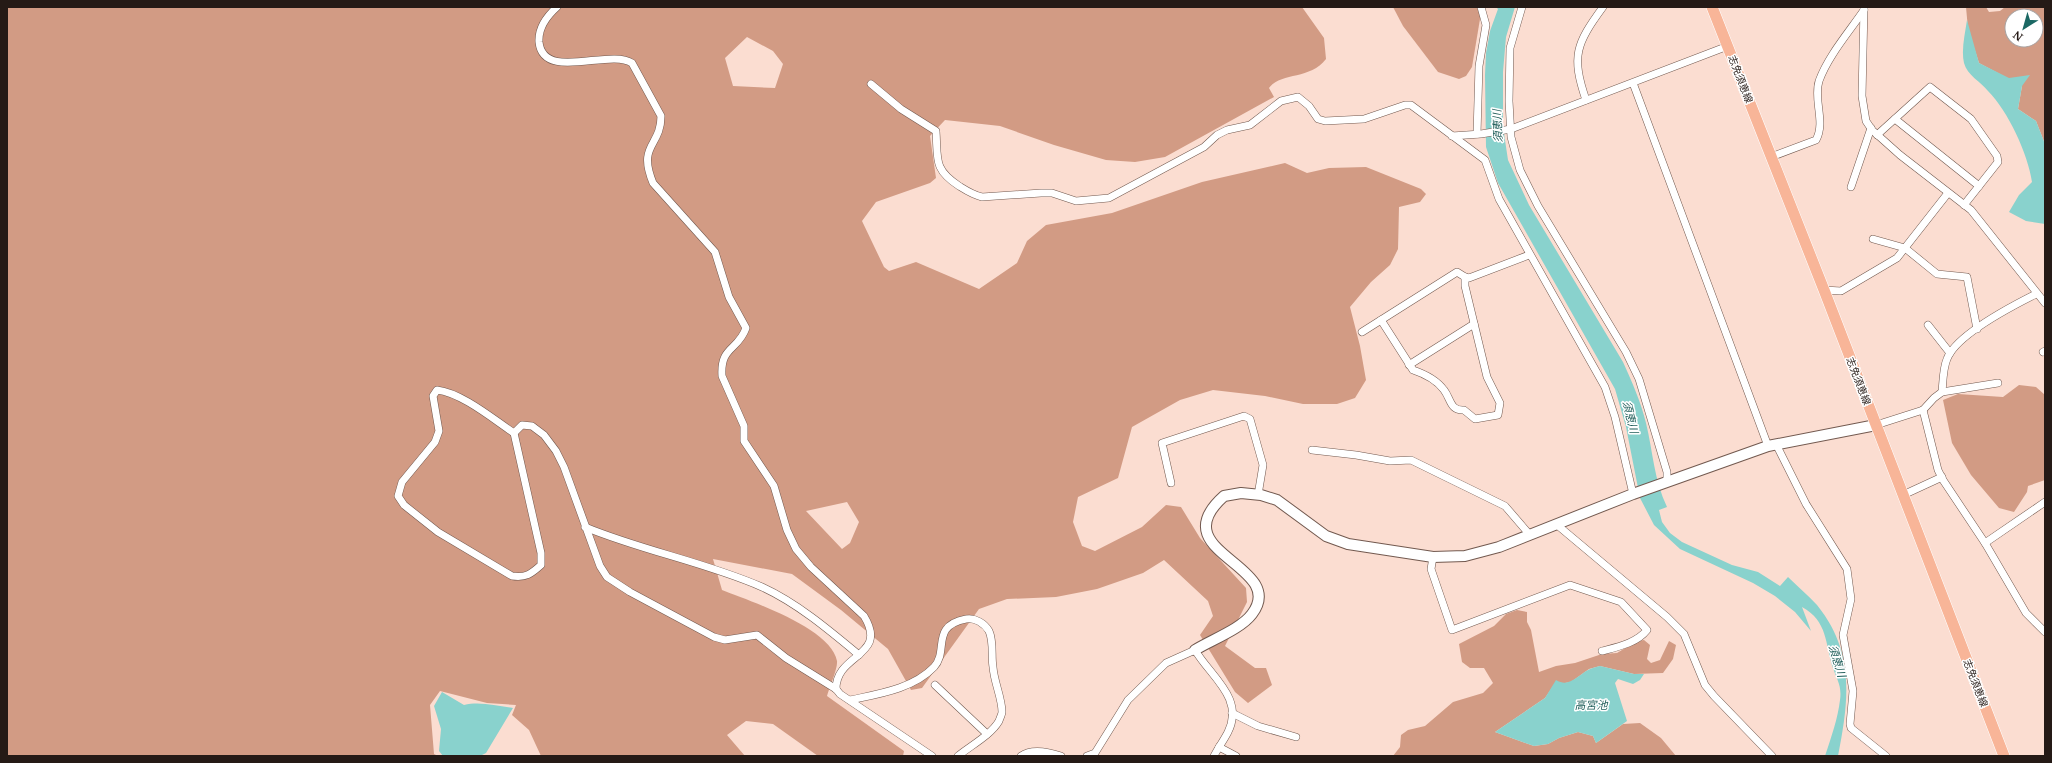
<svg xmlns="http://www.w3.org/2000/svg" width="2052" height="763" viewBox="0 0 2052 763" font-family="'Noto Serif','Noto Sans JP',serif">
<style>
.forest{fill:#d29b84;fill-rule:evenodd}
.water{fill:#89d2cd}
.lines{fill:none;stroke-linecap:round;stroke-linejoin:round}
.street-casing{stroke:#72594f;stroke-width:8}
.secondary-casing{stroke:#72594f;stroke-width:12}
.primary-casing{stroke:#fff;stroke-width:12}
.street{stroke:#fff;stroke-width:7}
.secondary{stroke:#fff;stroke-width:10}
.primary{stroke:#f8b598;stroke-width:11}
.labels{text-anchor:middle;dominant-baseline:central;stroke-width:3;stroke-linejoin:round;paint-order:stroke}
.street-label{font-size:10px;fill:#251a16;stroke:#fff}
.water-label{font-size:11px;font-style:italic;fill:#1f5d59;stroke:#fff}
</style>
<rect width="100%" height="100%" fill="#fbddd1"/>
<g class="forest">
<path d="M7,7H1302L1324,38L1326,59C1310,80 1281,72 1269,88L1274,97L1165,157L1135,162L1106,160L1054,145L1000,126L945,120L930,136L936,178L930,183L876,202L862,221L884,267L889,271L916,262L979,289L1017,263L1027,241L1046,225L1112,213L1202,182L1285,163L1307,173L1329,168L1366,167L1421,189L1426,194L1420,202L1399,207L1398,249L1390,265L1371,282L1350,307L1360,346L1366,380L1355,398L1337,404H1303L1265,396L1213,390L1180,400L1132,427L1118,478L1078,497L1073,522L1082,546L1095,551L1142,527L1166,505L1181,507L1200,538L1246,588L1247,602L1225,646L1255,668H1266L1272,685L1248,703L1235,692L1200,635L1213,616L1208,601L1164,560L1143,573L1097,589L1056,597L1007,599L979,609L922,688L911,690L888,649L841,610L792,574L713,559L722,590C750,601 831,628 837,661C838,668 829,688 827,696L904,751L903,756H818L773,724L746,721L727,735L745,756H541L529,730L512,715L516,705L487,703L440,691L430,705L434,754L438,756H7ZM747,37L773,51L783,64L775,88L733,86L725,58ZM847,502L859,522L850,543L842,549L806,511Z"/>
<path d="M1393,7H1482L1472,67L1466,76L1459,79L1438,72L1403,26Z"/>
<path d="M1966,7H1986L1989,12L2000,11L2005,7H2045V144L2036,121L2018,109L2022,86L1979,63L1968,29ZM2012,16H2036V40H2012Z"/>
<path d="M2019,385L2036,387L2045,395V480L2028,486L2027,492L2014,512L1999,508L1971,475L1952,443L1943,400L1958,394L2003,397Z"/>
<path d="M1517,610L1527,612V622L1531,630L1539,672L1556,666L1575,663L1602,654L1617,653L1637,641L1644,640L1650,645L1647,659L1651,663L1660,660L1669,641L1676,645L1673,659L1663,673L1634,674L1600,666L1589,669L1571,682L1554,685L1545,698L1495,732L1534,746L1548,744L1559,738L1578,732L1593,736L1596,743L1623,724L1640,723L1661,738L1676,756H1393L1400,747L1401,735L1408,730L1425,726L1453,702L1483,693L1493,683L1484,668H1470L1462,662L1459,644L1494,626L1506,614Z"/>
</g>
<g class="water">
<path d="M1496,7H1515L1506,37L1503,72V127L1508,160L1529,205L1623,362C1632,382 1641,402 1646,423C1653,452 1654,480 1667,507L1659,510L1662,522L1670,533L1682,542L1732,565L1758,572L1780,586L1788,577C1797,586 1808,595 1817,605C1855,652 1849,700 1838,756H1825C1831,738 1838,718 1840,700C1842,686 1837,680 1833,668C1825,644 1828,621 1802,607L1811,631L1795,612L1775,596L1753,583L1680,549L1654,525L1640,498L1626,427L1615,389L1498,183L1486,147L1485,75L1486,53L1490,31L1498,9Z"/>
<path d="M1967,20L1979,63L2009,78L2030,75L2022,86L2018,109L2036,121L2045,144V224L2026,221L2009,212L2019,195L2032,182C2028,154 2008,111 1988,91C1981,82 1967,75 1964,63C1961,50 1965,34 1967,20Z"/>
<path d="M1600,666L1634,674H1644L1640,680L1633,684L1618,679L1615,683L1627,721L1596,743L1593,736L1578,732L1559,738L1548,744L1534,746L1495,732L1545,698L1556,680C1569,688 1577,676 1588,670C1591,668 1596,667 1600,666Z"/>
<path d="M442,692L464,705C480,701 497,706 513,708L486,753L480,756H443L439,751L441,729L434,706Z"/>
</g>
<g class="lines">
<defs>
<g id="street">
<path d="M557,7C547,16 538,27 539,42C543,82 610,48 632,63L661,116C661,147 637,144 653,183L715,252L729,297L746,328C738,351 720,346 722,376L744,426V441L774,486L787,530L796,549L811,567L864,616C889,657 836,653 836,689"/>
<path d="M1522,7L1510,48L1509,101L1511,137L1520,170L1538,206L1626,352L1639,379L1667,472V482"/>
<path d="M1864,7L1862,96L1866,121L1872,130L1900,155L1971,210L2045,303"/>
<path d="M1633,83L1768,446"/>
<path d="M871,84L901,109L936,131C938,159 933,169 959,186C967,191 973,195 982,197L1041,193H1052L1076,201L1109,198L1204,147L1217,135L1227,130L1250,125L1281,101L1298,97L1309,106L1318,119L1325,121L1364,119L1405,105H1411L1485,160L1499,199L1605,387L1615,417L1633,494"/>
<path d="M1586,100C1571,56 1576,44 1603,7"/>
<path d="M1895,119L1979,186"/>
<path d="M1477,134L1479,66L1486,25L1481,7"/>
<path d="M1877,135L1930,87L1971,119L1997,156L1998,162L1964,205"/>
<path d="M1452,136L1481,134L1511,129L1728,46"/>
<path d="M1771,157L1816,140C1826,122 1813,100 1819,81C1828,56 1849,32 1864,10"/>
<path d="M1851,187L1871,128"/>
<path d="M1873,239L1905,248L1937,274L1967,277L1977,329"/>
<path d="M1824,290L1841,291L1897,258L1948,193"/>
<path d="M1381,320L1413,370C1425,374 1436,379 1444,390C1451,399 1450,411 1464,410L1475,419L1498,415L1500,403L1487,377L1465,286V277L1469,278L1529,255"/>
<path d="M1928,325L1950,353"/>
<path d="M1362,332L1457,272L1465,277"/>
<path d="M2043,352L2045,351"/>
<path d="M1409,365L1474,324"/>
<path d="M437,390C462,393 493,419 514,433L541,553V565C531,574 526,578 512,576L438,532L404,505L398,496L402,482L435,442L439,431L433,396Z"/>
<path d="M1942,392L1998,383"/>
<path d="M1923,410L1938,470L1943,480L1985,543L2026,613L2045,632"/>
<path d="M1876,425L1923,410L1934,398L1942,392C1943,382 1943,368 1947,359C1956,335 2014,305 2036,294"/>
<path d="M514,433L522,425L532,426L544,435L556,451L564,467L600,566L607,577L630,592L714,637L725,640L757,635L786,658L836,689L840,694L932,756"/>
<path d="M1776,444L1806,504L1847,569L1851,599L1843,635L1853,691L1850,724L1851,728L1886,756"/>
<path d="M1312,450L1356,455L1390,461L1411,460L1505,506L1530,535"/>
<path d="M1171,483L1162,443L1244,416L1250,419L1263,465L1258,495"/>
<path d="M1903,495L1942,477"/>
<path d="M1556,524L1667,617L1684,634L1705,685L1714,696L1772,756"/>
<path d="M585,527C643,551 705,562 762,587C797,603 829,630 859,655"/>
<path d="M1985,543L2045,502"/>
<path d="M1433,557L1431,569L1452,630L1570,585L1621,602L1647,630C1637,643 1617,647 1602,651"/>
<path d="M935,685L987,734"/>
<path d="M850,700C878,694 913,689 934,667C949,651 930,626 966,619C975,617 985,624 989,631C994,642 991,656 993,667C994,682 1002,698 1002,712C1002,714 1000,718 999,721C991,735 970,746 958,756"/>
<path d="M1232,713L1258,726L1296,737"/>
<path d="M1219,747L1236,756"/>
<path d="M1021,756C1032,748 1049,752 1061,756"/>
<path d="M1087,756L1095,753L1128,700L1166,663L1195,650C1210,676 1245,698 1228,732C1224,740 1218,748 1214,756"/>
</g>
<path id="secondary" d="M1195,650C1211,640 1241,629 1252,614C1289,565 1160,553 1224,496L1241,493L1261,495L1277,500L1326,536L1348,544L1433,557L1465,556L1499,547L1633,494L1768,446L1876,425"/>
<path id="primary" d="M1712,7L1824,290L2004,756"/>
</defs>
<use href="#street" class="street-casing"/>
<use href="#secondary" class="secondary-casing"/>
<use href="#primary" class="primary-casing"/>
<use href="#street" class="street"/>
<use href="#secondary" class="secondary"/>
<use href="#primary" class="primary"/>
</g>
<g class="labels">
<g class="street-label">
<text transform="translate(1741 79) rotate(69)">志免須恵線</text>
<text transform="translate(1859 381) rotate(69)">志免須恵線</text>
<text transform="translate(1976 683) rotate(69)">志免須恵線</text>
</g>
<g class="water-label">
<text transform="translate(1497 126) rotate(-93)">須恵川</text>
<text transform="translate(1631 417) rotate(76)">須恵川</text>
<text transform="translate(1838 661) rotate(73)">須恵川</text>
<text x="1591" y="704">高宮池</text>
</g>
</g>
<rect width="2052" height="763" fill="none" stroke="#251a16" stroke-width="16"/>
<g transform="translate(2024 28) rotate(217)"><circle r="19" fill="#ffffff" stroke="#a8a3a2"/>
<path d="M0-3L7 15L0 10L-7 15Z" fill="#1b6864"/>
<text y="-6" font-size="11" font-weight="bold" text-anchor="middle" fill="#251a16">N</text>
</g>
</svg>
